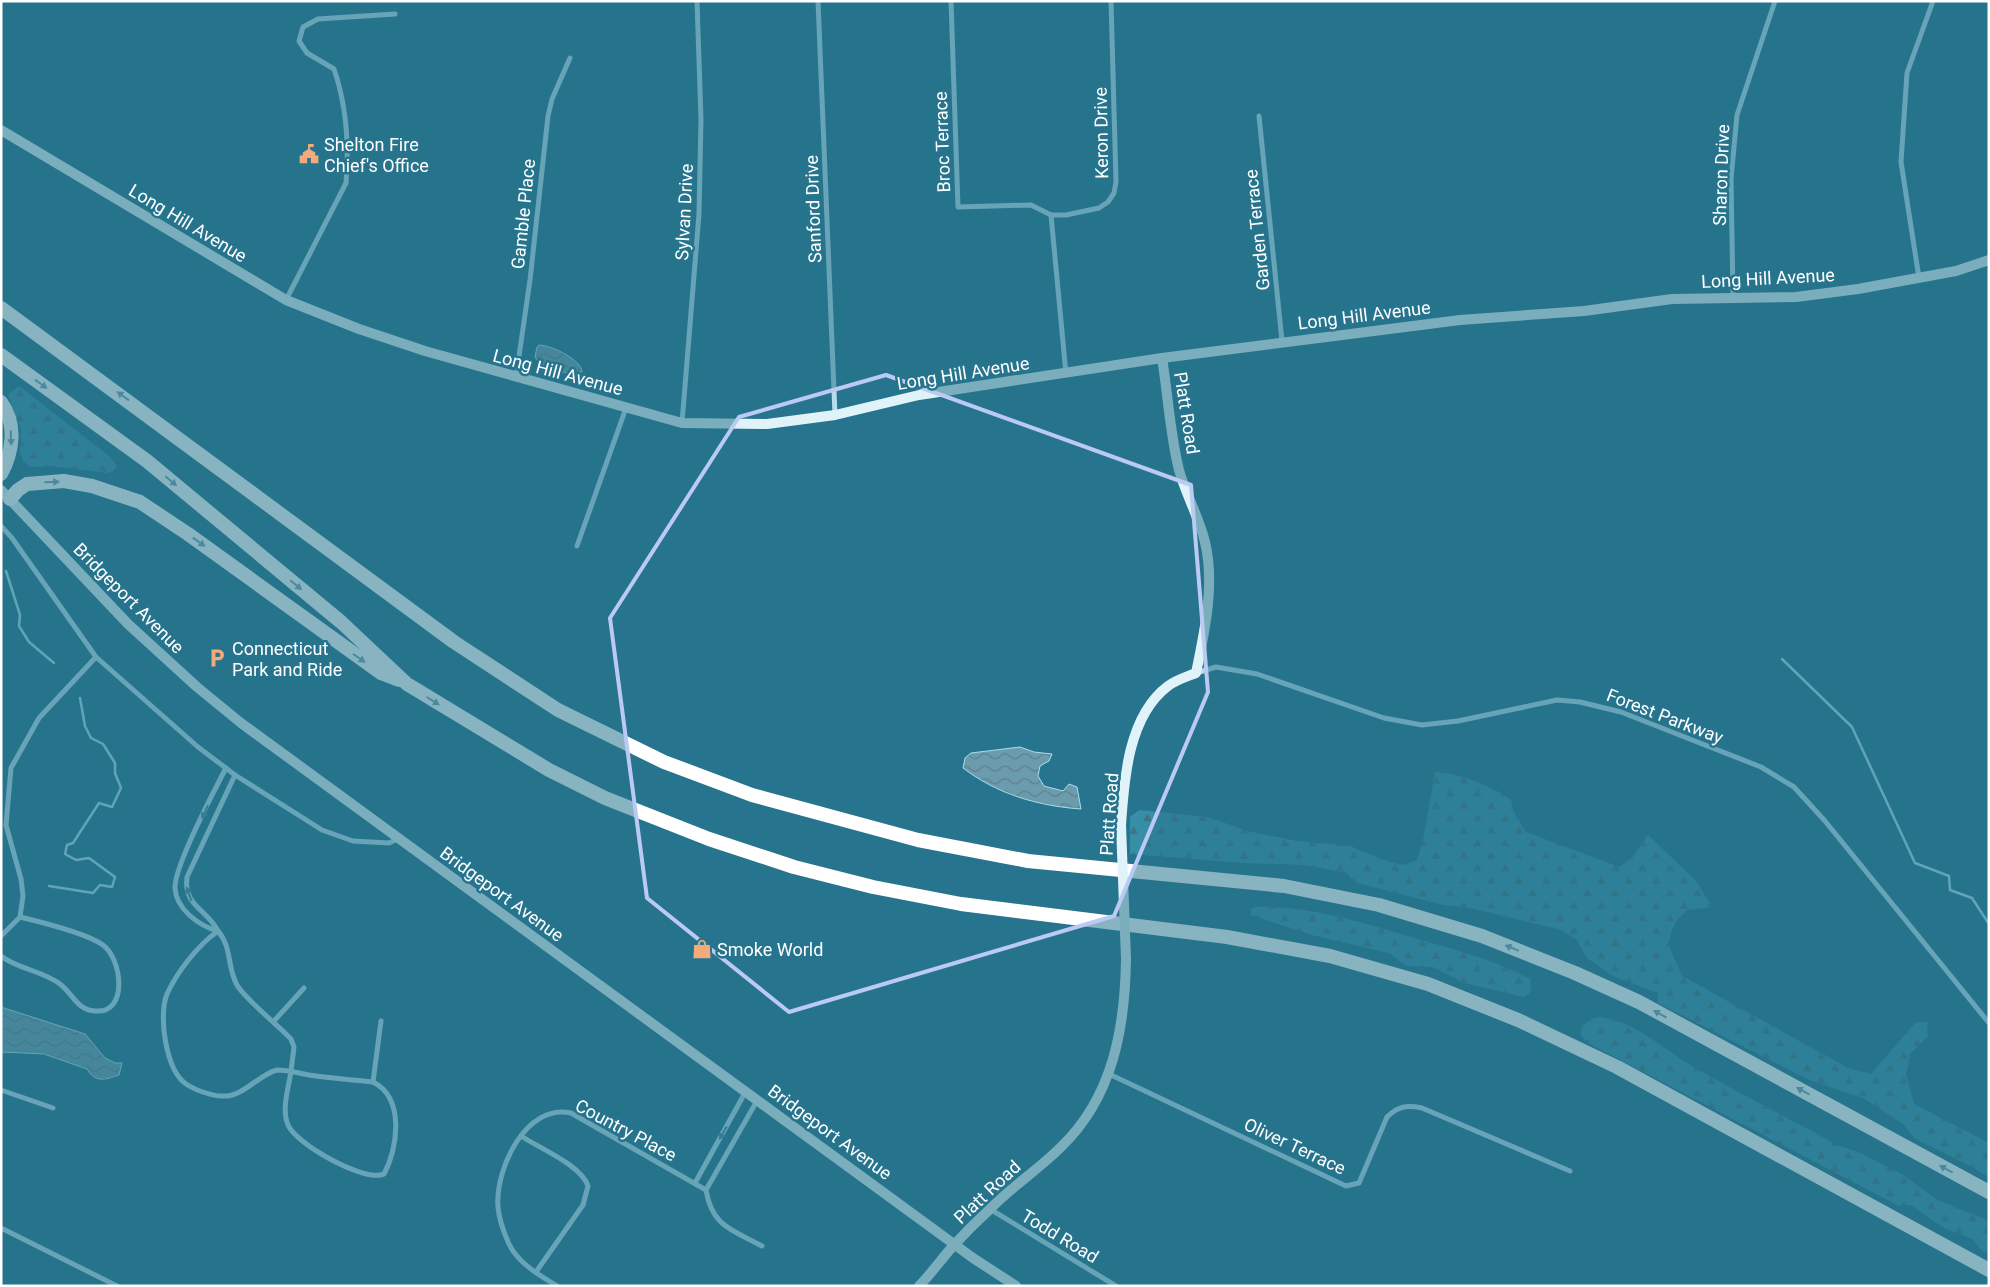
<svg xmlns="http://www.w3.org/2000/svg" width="1990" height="1287" viewBox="0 0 1990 1287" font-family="Roboto,sans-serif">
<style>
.forest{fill:url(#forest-firs)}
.water{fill:url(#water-waves);stroke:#aaddeb}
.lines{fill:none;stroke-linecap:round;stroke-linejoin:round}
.stream{stroke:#aaddeb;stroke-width:2.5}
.street{stroke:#b5deea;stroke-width:5}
.secondary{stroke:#e0f3f9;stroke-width:10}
.highway{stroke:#fff;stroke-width:14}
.secondary-bridge{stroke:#e0f3f9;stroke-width:10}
.oneway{fill:#72a5b5}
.oneway2{fill:#4389a0}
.marked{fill:none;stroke:#bbcaf3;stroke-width:4;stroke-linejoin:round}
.labels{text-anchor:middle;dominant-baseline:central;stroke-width:5;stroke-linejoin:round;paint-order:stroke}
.street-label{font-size:18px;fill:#fff;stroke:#26748d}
.poi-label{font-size:18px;fill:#fff;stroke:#26748d;text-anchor:start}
</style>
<defs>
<pattern id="forest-firs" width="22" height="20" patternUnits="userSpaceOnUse" patternTransform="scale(1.25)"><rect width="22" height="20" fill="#378ea7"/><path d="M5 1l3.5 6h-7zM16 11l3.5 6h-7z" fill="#3f7483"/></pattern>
<pattern id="water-waves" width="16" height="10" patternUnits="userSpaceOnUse" patternTransform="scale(1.25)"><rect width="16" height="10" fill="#6b9cad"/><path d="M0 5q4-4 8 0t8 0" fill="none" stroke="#60808b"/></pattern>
</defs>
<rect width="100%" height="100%" fill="#26748d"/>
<g class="forest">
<path d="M19,386L109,456L117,466L113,471L107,473L50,466L31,467L24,462L20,453L21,430L8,395Z"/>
<path d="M1435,772C1461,774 1490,785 1511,800L1513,811L1526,832L1619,867L1633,857L1648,835L1696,881L1712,907L1687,910L1677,920L1671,932L1669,946L1682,976L1848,1068L1871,1074L1915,1023L1927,1022L1928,1036L1910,1054L1906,1075L1914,1104L1989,1143V1177L1953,1157L1915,1139L1904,1125L1865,1099L1807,1079L1658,1003V993L1611,975L1587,958L1576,939L1558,929L1470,908L1443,905L1354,882L1347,873L1305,865L1245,863L1130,854V817L1139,810L1207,817L1251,832L1297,841L1350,846L1389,862L1404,865L1417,860L1423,841Z"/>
<path d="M1256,907C1309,905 1364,923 1414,938C1453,949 1494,960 1530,979L1531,992L1524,997L1465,983L1433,967L1406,966L1389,953L1312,935L1251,915V909Z"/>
<path d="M1597,1017C1630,1018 1662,1048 1690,1065C1738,1093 1788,1118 1837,1145L1861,1153L1903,1175L1937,1200L1989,1221V1254L1982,1251L1972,1239L1944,1228L1911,1205L1899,1206L1588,1043L1581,1035C1581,1024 1587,1021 1597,1017Z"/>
</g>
<g class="water">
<path d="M539,345C551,345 582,360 582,372C573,378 539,367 535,357L537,347Z"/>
<path d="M1020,747L1034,752L1052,754L1049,761L1040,766L1038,776L1044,786L1063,791L1069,784L1077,787L1081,809C1038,806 997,794 963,768L965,758L971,753Z"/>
<path d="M1,1007L85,1034L105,1058L115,1063H122L119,1075C105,1080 95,1083 87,1069L44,1054L1,1052Z"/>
</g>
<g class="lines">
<g class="stream">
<path d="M6,571L20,615L19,626L29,642L54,663"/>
<path d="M1782,659L1852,727L1915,863L1949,876L1950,890L1972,898L1989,924"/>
<path d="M49,886L93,893L100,885L112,887L115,877L89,858L76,860L65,854L67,845L73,843L99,803L112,807L121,788L115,773V763L103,744L91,738L85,726L80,698"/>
</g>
<g class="street">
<path d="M818,1L835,415"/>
<path d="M951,1L958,207L1031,205L1051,215H1066L1099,208L1108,202L1114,193L1116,182L1111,1"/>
<path d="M1259,116L1282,341"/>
<path d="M1051,215L1066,374"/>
<path d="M1919,278L1901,162L1907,73L1933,1"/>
<path d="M1733,296L1731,179L1737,115L1775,1"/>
<path d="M286,300L346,183C349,146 346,104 334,69L307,53L299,41L303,27L318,19L395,14"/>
<path d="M516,377L530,280L548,116L552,99L570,58"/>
<path d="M682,423L699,214L701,120L697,1"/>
<path d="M1,526L12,538L96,657L198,747L235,775L322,830L353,841L389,843L398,839"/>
<path d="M577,546L626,408"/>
<path d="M1196,673L1216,667L1257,674L1384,718L1422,725L1458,721L1557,700L1580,702L1621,712L1761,767L1794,787L1825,821L1989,1023"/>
<path d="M218,931C199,926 176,909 175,888C174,868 215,789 226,768"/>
<path d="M218,931C207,909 183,906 187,877L235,775"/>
<path d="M1,936L20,917L23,896L21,879L6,825L11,768L39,718L96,657"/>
<path d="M1,956C18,969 43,971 60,984C73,994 77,1010 95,1011C129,1014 122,959 103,945C86,933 41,922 20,917"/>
<path d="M274,1021L304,988"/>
<path d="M291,1071C289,1087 281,1109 288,1125C296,1144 365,1183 384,1174C398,1148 405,1098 373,1082C352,1080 330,1078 309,1075C298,1073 288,1070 277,1070C258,1075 242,1098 222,1096C212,1096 195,1090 186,1084C166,1070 158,1016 167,994C177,972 198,945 218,931C232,947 227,967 237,985C245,999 278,1025 291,1039L294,1047L291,1071"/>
<path d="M1109,1074L1346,1186L1359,1183L1387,1117C1398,1106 1407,1105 1422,1108L1570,1171"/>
<path d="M373,1082L381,1021"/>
<path d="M1,1090L53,1108"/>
<path d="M758,1099L706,1190C712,1227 733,1230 762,1246"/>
<path d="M521,1136C539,1148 581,1165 588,1186L583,1205L536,1272"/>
<path d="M695,1183L746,1091"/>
<path d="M990,1209L1116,1286"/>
<path d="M1,1228L117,1286"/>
<path d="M557,1286C539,1275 518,1263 509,1244C504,1233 499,1219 498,1207C495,1169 526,1103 571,1113L706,1190"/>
</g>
<g class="secondary">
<path d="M1,130L286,300L359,329L425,351L682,423L767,424L835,415L919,395L1162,358L1460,320L1584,311L1672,299L1796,297L1858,289L1956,271L1989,260"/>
<path d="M1,490L128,624L197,687L241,723L973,1258L1016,1286"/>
<path d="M1121,825C1124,780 1128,716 1168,686C1176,680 1186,677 1196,673C1205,630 1215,584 1205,542C1199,517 1186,495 1179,470C1170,434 1168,395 1162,358"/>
<path d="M919,1286C932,1273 942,1258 954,1245C965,1233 977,1221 989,1210C1011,1187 1038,1170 1061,1147C1113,1097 1125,1028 1126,959"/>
</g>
<g class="highway">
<path d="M1,308L454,642L558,710L664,762L752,795L918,840L1028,861L1284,886L1379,905L1482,936L1575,973L1639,1002L1989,1192"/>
<path d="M1,355L147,461L341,622L407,684L549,770L605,798L709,839L794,867L873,887L961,904L1227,937L1330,956L1428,984L1518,1020L1617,1067L1989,1270"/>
<path d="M1,402C17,424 13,452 1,474"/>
<path d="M10,499L18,490L27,484L64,481L92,486L140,502L188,534L381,673L399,680"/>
</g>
<path class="secondary-bridge" d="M1121,825L1126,959"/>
</g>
<defs><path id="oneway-solid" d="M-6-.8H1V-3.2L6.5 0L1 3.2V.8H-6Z" transform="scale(1.25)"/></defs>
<g class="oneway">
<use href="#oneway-solid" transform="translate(41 384) rotate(36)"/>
<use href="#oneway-solid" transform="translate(123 396) rotate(-144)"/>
<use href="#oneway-solid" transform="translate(11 438) rotate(88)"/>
<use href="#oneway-solid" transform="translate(171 481) rotate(40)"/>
<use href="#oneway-solid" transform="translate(52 482) rotate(-1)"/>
<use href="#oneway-solid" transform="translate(199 542) rotate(36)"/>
<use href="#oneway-solid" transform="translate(296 585) rotate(40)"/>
<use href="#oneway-solid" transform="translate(359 658) rotate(35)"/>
<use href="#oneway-solid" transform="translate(433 701) rotate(32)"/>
<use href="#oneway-solid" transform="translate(1512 948) rotate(-158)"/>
<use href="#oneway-solid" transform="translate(1660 1014) rotate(-151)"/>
<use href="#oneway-solid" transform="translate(1803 1091) rotate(-151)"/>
<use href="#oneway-solid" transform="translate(1946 1169) rotate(-151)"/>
</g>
<g class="oneway2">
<use href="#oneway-solid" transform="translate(205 812) rotate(115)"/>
<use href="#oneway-solid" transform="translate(189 894) rotate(-110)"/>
<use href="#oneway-solid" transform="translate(723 1133) rotate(119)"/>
</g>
<path d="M0 0H1990V1287H0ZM886,375L1191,485L1208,692L1114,916L789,1012L647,898L610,618L739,417Z" fill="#26748d" fill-opacity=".55" fill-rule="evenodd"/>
<path class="marked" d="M886,375L1191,485L1208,692L1114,916L789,1012L647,898L610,618L739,417Z"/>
<defs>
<symbol id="civic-bare" viewBox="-9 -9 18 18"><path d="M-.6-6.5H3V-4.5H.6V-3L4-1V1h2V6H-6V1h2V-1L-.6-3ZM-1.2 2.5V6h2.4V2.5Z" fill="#f4aa7a" stroke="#26748d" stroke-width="2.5" paint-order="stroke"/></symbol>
<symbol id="parking-bare" viewBox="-9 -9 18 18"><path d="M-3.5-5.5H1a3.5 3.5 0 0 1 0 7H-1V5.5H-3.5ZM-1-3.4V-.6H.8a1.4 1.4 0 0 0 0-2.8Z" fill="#f4aa7a" stroke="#26748d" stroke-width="2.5" paint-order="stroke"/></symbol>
<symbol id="shop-bare" viewBox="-9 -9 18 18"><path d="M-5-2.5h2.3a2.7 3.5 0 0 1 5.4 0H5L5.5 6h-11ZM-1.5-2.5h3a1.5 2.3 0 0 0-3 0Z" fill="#f4aa7a" stroke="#26748d" stroke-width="2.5" paint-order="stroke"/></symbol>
</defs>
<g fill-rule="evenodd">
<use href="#civic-bare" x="295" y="140" width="28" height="28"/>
<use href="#parking-bare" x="203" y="644" width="28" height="28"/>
<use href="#shop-bare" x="688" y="935" width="28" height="28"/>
</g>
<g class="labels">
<g class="street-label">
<text transform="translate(1101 133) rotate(-91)">Keron Drive</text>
<text transform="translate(942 142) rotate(-92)">Broc Terrace</text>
<text transform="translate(1721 175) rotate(-88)">Sharon Drive</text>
<text transform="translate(813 209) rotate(-92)">Sanford Drive</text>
<text transform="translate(684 212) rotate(-87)">Sylvan Drive</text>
<text transform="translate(523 214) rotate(-84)">Gamble Place</text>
<text transform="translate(188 223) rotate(31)">Long Hill Avenue</text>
<text transform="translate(1257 230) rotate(-96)">Garden Terrace</text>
<text transform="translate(1768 278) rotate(-3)">Long Hill Avenue</text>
<text transform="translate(1364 315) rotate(-7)">Long Hill Avenue</text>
<text transform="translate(558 372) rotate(15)">Long Hill Avenue</text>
<text transform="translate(963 373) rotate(-9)">Long Hill Avenue</text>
<text transform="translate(1187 413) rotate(81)">Platt Road</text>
<text transform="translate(129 598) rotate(45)">Bridgeport Avenue</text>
<text transform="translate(1665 716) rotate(21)">Forest Parkway</text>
<text transform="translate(1109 814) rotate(-86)">Platt Road</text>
<text transform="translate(502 894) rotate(36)">Bridgeport Avenue</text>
<text transform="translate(626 1130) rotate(28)">Country Place</text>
<text transform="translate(830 1132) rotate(36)">Bridgeport Avenue</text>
<text transform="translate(1295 1146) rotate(25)">Oliver Terrace</text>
<text transform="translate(987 1192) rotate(-43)">Platt Road</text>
<text transform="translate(1060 1236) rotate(31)">Todd Road</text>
</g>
<g class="poi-label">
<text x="324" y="144">Shelton Fire<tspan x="324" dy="21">Chief's Office</tspan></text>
<text x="232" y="648">Connecticut<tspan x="232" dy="21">Park and Ride</tspan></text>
<text x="717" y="949">Smoke World</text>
</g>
</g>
<rect width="1990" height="1287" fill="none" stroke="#ffffff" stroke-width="5"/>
</svg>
